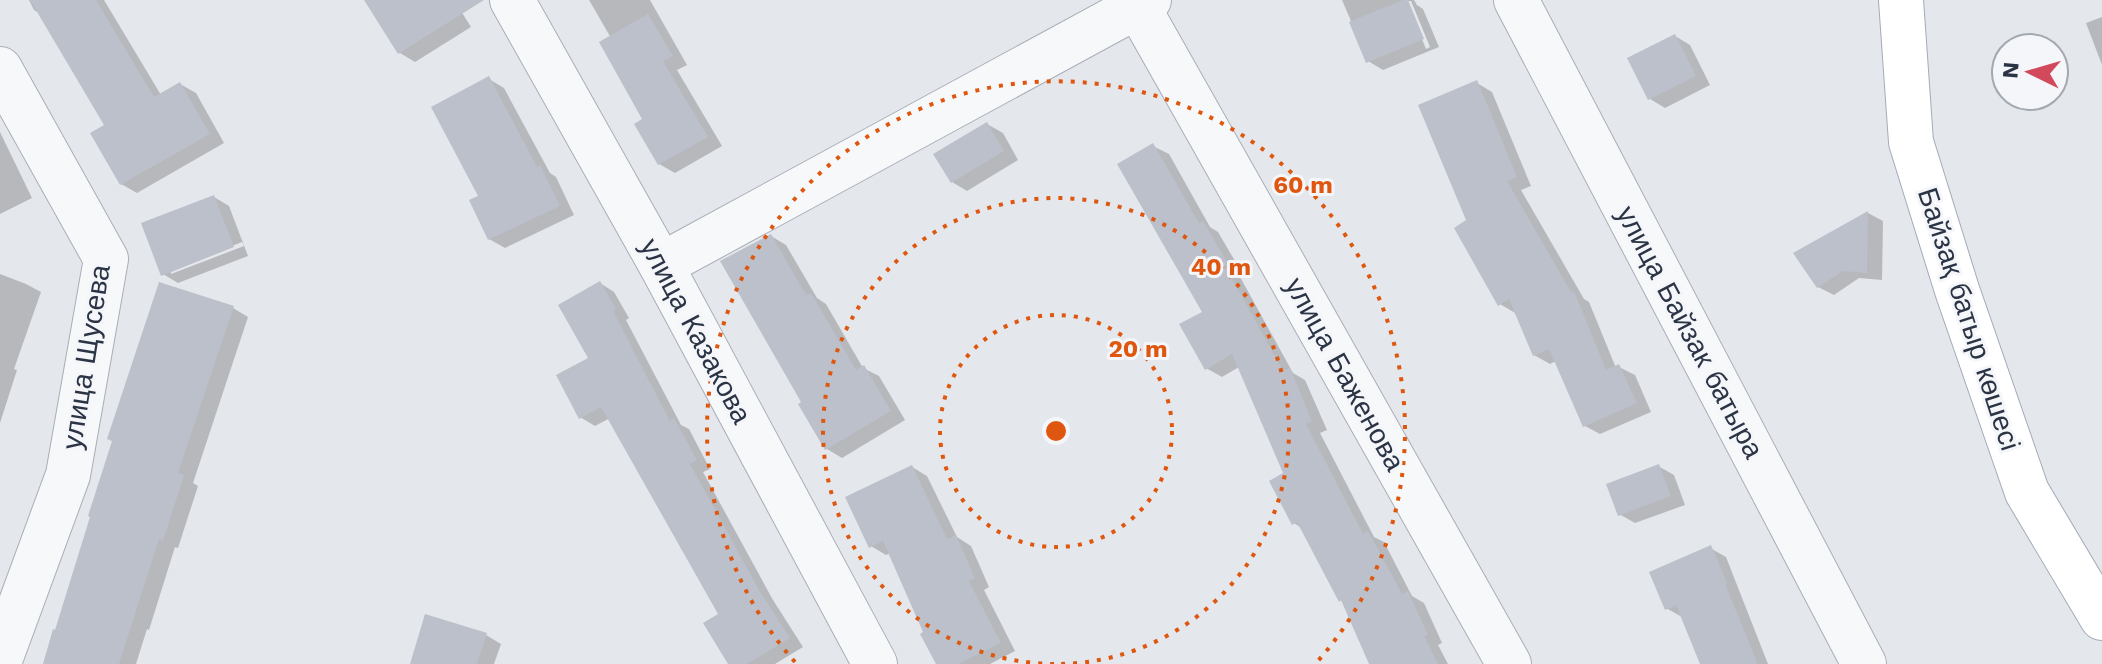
<svg xmlns="http://www.w3.org/2000/svg" width="2102" height="664" viewBox="0 0 2102 664" font-family="'Work Sans',sans-serif">
<style>
.shadow{fill:#0003;fill-rule:evenodd}
.building{fill:#bbc0ca}
.lines{fill:none;stroke-linecap:round;stroke-linejoin:round}
.minor-casing{stroke:#a9aeb7;stroke-width:46}
.major-casing{stroke:#a3abb8;stroke-width:46}
.minor{stroke:#f7f8fa;stroke-width:44}
.major{stroke:#fff;stroke-width:44}
.ring{fill:none;stroke:#df570f;stroke-width:4;stroke-dasharray:4 8}
.labels{text-anchor:middle;dominant-baseline:central;stroke-width:6;stroke-linejoin:round;paint-order:stroke}
.street-label{font-size:28px;fill:#2b3445;stroke:#f4f6f9}
.centre{fill:#df570f;stroke:#f4f6f9;stroke-width:4}
.ring-label{font-size:24px;text-anchor:middle;font-weight:bold;fill:#df570f;stroke:#f4f6f9;stroke-width:6;stroke-linejoin:round;paint-order:stroke}
</style>
<rect width="100%" height="100%" fill="#e4e7ec"/>
<g class="shadow">
<path d="M29,0H104L161,95L180,84L196,93L224,143L137,193L121,184L107,125L41,14L34,10Z"/>
<path d="M367,0H454L471,27L415,62L400,53Z"/>
<path d="M589,0H650L687,65L677,70L722,146L675,173L659,164L645,119L611,38Z"/>
<path d="M1342,0H1414L1417,5L1423,9L1439,47L1383,70L1368,61ZM1407,1H1411L1430,47L1426,49Z"/>
<path d="M2102,17V65L2086,23Z"/>
<path d="M1675,36L1690,45L1710,85L1665,108L1650,99Z"/>
<path d="M489,79L504,88L550,173L556,177L574,215L505,248L489,239L480,197Z"/>
<path d="M1477,83L1492,92L1531,186L1521,190L1584,299L1589,302L1616,368L1619,367L1635,375L1651,412L1600,434L1585,426L1556,361L1550,364L1534,355L1515,313L1500,304L1469,221Z"/>
<path d="M987,124L1003,133L1018,160L967,191L952,182Z"/>
<path d="M0,132L32,198L0,214Z"/>
<path d="M1153,146L1169,154L1210,227L1218,232L1242,273L1239,275L1293,373L1305,380L1327,430L1320,433L1374,537L1384,542L1412,596L1424,603L1442,643L1438,645L1448,664H1374L1344,602L1340,600L1303,529L1294,523L1285,474L1239,367L1222,377L1206,368L1205,312Z"/>
<path d="M214,197L229,206L248,256L178,283L163,274ZM242,242L244,246L171,274V270Z"/>
<path d="M1868,213L1883,221L1882,280L1859,278L1834,295L1818,287L1796,253Z"/>
<path d="M771,236L786,245L817,298L826,304L863,368L879,376L905,420L842,458L827,449Z"/>
<path d="M0,274L26,284L41,292L14,369L17,370L0,423Z"/>
<path d="M600,283L614,292L629,318L626,320L681,425L689,429L710,469L703,472L773,600L803,647L775,664H730L720,615L610,418L595,426L580,417L591,359Z"/>
<path d="M233,308L248,317L193,483L198,486L178,548L175,547L149,630L147,629L136,664H45Z"/>
<path d="M1658,466L1674,475L1685,505L1635,523L1619,514Z"/>
<path d="M912,467L927,476L957,537L971,546L989,587L984,590L1015,651L990,664H938L891,553L886,555L871,546Z"/>
<path d="M1710,548L1726,557L1768,664H1702L1682,617L1666,608Z"/>
<path d="M486,635L501,644L494,664H411Z"/>
</g>
<g class="building">
<path d="M30,0H96L154,97L180,82L210,134L120,185L90,133L104,125Z"/>
<path d="M364,0H484L398,54Z"/>
<path d="M1403,0H1408L1424,39L1366,63L1349,22Z"/>
<path d="M648,14L673,56L663,61L708,137L658,165L634,124L642,119L599,42Z"/>
<path d="M1675,34L1696,76L1648,100L1627,58Z"/>
<path d="M489,76L537,167L540,165L560,206L488,240L469,200L478,196L431,107Z"/>
<path d="M1477,80L1517,177L1507,181L1571,292L1574,291L1606,370L1619,364L1637,403L1583,427L1549,349L1533,356L1509,299L1498,306L1454,228L1466,220L1418,105Z"/>
<path d="M987,122L1004,151L951,183L933,154Z"/>
<path d="M1153,143L1199,223L1203,221L1228,264L1225,266L1283,371L1290,368L1312,421L1306,424L1363,534L1368,531L1402,594L1408,591L1428,635L1424,636L1438,664H1369L1341,600L1339,602L1297,522L1292,525L1269,481L1283,473L1232,354L1205,370L1179,324L1202,312L1117,164Z"/>
<path d="M214,195L234,247L161,276L141,223Z"/>
<path d="M1868,211L1867,273L1843,271L1817,288L1793,253Z"/>
<path d="M771,234L806,295L811,293L856,370L864,365L891,411L825,450L798,404L801,402L720,261Z"/>
<path d="M600,281L616,309L613,311L670,421L674,418L697,460L690,464L759,590L790,638L747,664H728L703,623L718,614L601,407L579,419L556,375L588,358L558,305Z"/>
<path d="M159,282L234,306L178,473L184,475L163,541L159,539L119,664H43L53,629L55,630L90,517L88,516L112,441L107,439Z"/>
<path d="M1659,464L1671,496L1618,516L1606,484Z"/>
<path d="M912,465L947,539L956,535L975,578L969,581L1001,643L958,664H936L920,634L923,632L883,541L869,548L845,497Z"/>
<path d="M1711,545L1727,583L1725,584L1758,664H1700L1676,605L1665,610L1649,572Z"/>
<path d="M425,614L487,633L477,664H410Z"/>
</g>
<g class="lines">
<defs>
<g id="minor">
<path d="M512,0L661,265L875,664"/>
<path d="M1134,0L1509,664"/>
<path d="M1516,0L1864,664"/>
<path d="M0,69L106,259L68,475L0,660"/>
<path d="M661,265L1149,0"/>
</g>
<path id="major" d="M1901,0L1911,142L1957,290L2027,492L2102,618"/>
</defs>
<use href="#minor" class="minor-casing"/>
<use href="#major" class="major-casing"/>
<use href="#minor" class="minor"/>
<use href="#major" class="major"/>
</g>
<g class="ring">
<circle cx="1056" cy="431" r="116"/>
<path d="M1054 664A233 233 0 1 1 1058 664"/>
<path d="M795 662A349 349 0 1 1 1317 662"/>
</g>
<g class="labels">
<g class="street-label">
<text transform="translate(1969 319) rotate(72)">Байзақ батыр көшесі</text>
<text transform="translate(696 331) rotate(62)">улица Казакова</text>
<text transform="translate(1690 332) rotate(62)">улица Байзак батыра</text>
<text transform="translate(86 357) rotate(-81)">улица Щусева</text>
<text transform="translate(1345 374) rotate(61)">улица Баженова</text>
</g>
</g>
<circle cx="1056" cy="431" r="12" class="centre"/>
<g class="ring-label">
<text x="1303" y="193">60 m</text>
<text x="1221" y="275">40 m</text>
<text x="1138" y="357">20 m</text>
</g>
<g transform="translate(2030 72) rotate(275)"><circle r="38" fill="#f4f6f9" stroke="#a4a8b1" stroke-width="2"/>
<path d="M0-6L14 30L0 20L-14 30Z" fill="#d1495b"/>
<text y="-12" font-size="22" font-weight="bold" text-anchor="middle" fill="#2b3445">N</text>
</g>
</svg>
